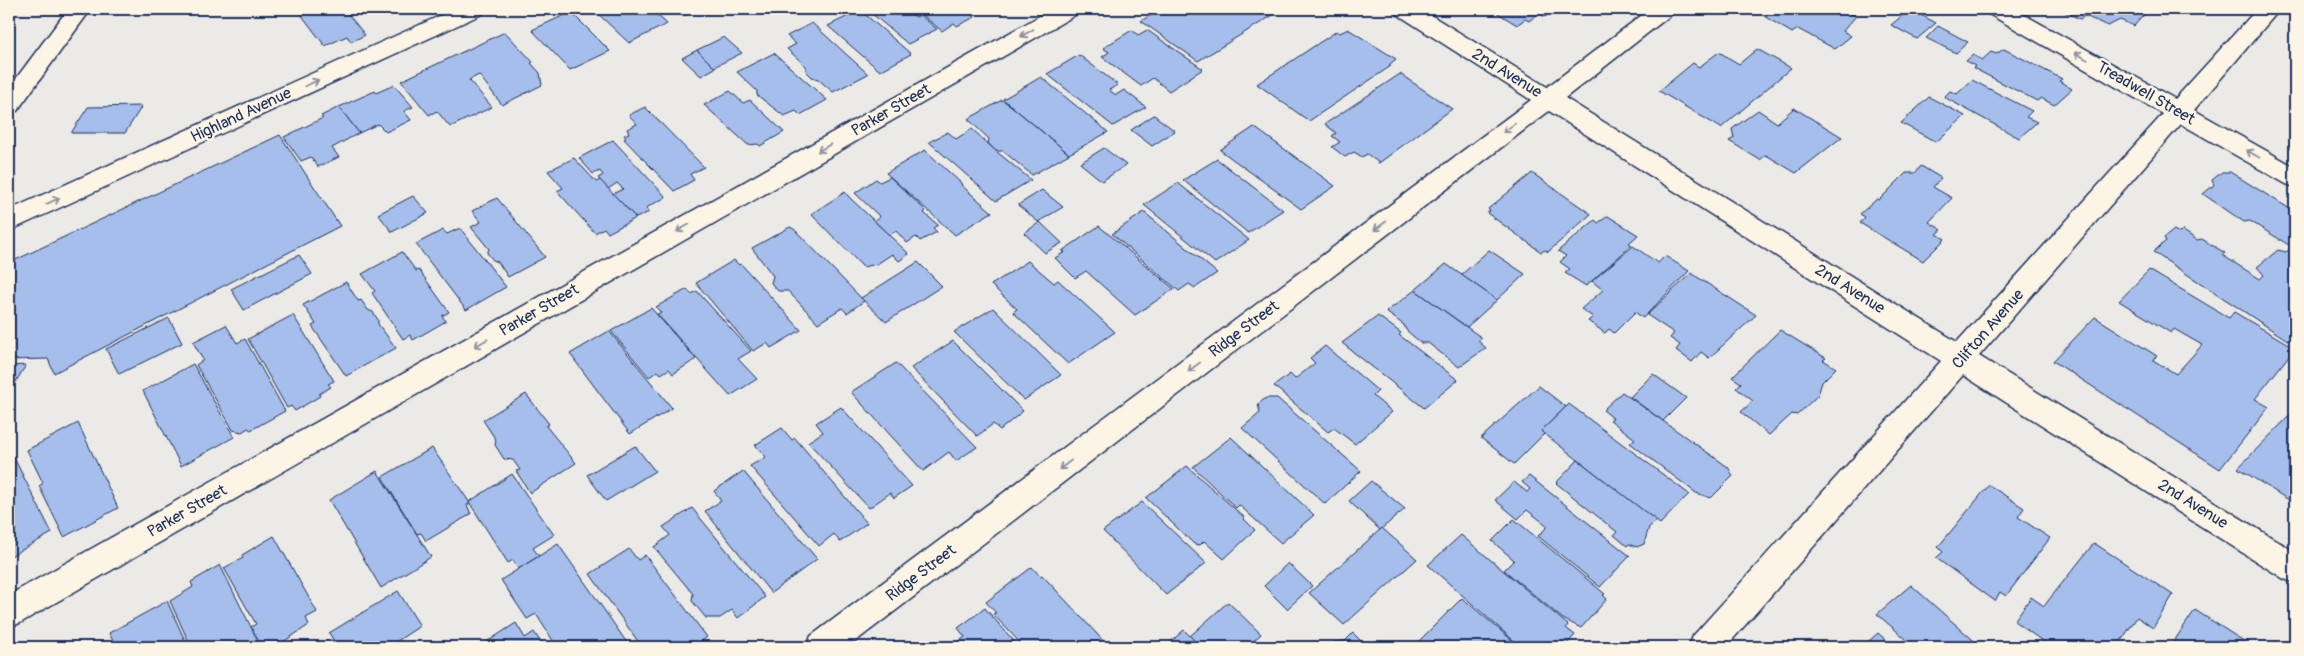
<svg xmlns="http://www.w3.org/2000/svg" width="2304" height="656" viewBox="0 0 2304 656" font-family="Pangolin,sans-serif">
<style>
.building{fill:#a5beeb;stroke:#1b2f5e}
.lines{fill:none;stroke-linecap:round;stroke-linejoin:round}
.minor-casing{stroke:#1b2f5e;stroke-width:3}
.major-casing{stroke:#1b2f5e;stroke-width:3}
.minor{fill:#fcf5e5;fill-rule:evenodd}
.major{fill:#fcf5e5;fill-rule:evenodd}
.oneway{stroke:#8c92a2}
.labels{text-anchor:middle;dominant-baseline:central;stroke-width:5;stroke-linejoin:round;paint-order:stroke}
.street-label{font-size:16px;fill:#1b2f5e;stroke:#fcf5e5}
</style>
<rect width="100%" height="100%" fill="#ebeae6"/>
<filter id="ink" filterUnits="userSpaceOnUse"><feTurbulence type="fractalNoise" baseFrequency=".02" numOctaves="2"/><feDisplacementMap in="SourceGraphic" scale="10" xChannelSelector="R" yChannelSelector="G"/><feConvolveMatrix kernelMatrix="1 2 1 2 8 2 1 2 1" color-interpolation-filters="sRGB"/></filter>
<g filter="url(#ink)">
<g class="building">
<path d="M297,9H344L365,35L351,42L347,36L325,46Z"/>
<path d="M593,9H651L667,24L629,43Z"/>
<path d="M676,9H698L683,16Z"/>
<path d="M876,9H912L917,13L913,15L916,17L920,15L937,29L908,44L871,13Z"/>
<path d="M915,9H965L975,17L957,26L954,23L942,31Z"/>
<path d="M1161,9H1283L1198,61L1141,21Z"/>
<path d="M1500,9H1555L1545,17L1539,13L1529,21L1525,19L1517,25L1496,12Z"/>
<path d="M1769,9H1841L1856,16L1843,31L1851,36L1835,49L1798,29L1792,33L1764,16L1772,11Z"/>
<path d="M1910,9L1936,23L1917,39L1891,25Z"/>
<path d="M2058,9H2149L2134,26L2120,20L2108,26L2085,16L2080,19Z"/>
<path d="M860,10L911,54L880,71L828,26Z"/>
<path d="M571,12L610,51L570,70L532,30Z"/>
<path d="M812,23L868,74L833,92L818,79L812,77L806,71V66L787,49L796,44L787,36Z"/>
<path d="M1938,26L1968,42L1956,53L1926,38Z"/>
<path d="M1348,29L1396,59L1389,65L1391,66L1309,121L1257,84L1337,31L1340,33Z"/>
<path d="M1132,30L1138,35L1147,30L1203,69L1169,91L1153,78L1141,86L1102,57L1109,52L1103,48Z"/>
<path d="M505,32L533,62L531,63L540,73L542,85L502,105L479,75L469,80L492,107L450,127L437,111L429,115L401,81Z"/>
<path d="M724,37L742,53L714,67L697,50Z"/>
<path d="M1757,49L1791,68L1721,128L1659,91L1693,63L1699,67L1719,52L1739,64Z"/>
<path d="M2004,49L2062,79L2059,81L2072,89L2054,105L2041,98L2037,101L1973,68L1975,66L1966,61L1973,55L1982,60L1991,52L1996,54Z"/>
<path d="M697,50L715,68L701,76L682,58Z"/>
<path d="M774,53L827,100L800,115L796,111L784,116L757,95V91L737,72Z"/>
<path d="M1079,55L1118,85L1109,90L1116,95L1124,90L1146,107L1113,126L1047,74Z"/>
<path d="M1400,74L1452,109L1379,163L1367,154L1362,157L1354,152L1345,157L1332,147L1340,142L1332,136L1336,133L1325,124Z"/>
<path d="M1041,77L1108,132L1069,154L1003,99Z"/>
<path d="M1972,80L2032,111L2026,117L2037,122L2019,138L1944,97L1950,91L1957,94Z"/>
<path d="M394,85L413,107L404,111L411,120L386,132L378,124L359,133L339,107L375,91L376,93Z"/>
<path d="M730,91L743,103L750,100L784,132L760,146L758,144L748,145L704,105Z"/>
<path d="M1929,97L1965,116L1936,142L1901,123Z"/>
<path d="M1002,100L1010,105L1069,154L1032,175L1003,151H996L988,143L989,139L968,119Z"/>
<path d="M142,106L125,133H71L88,107Z"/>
<path d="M339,107L359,133L332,148L339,157L318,167L311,157L301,161L284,137L323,118L321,116Z"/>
<path d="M645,107L704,167L690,174L694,180L674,191L624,139L626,138L624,135L629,133L627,129L637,124L629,115Z"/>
<path d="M1794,108L1842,137L1796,173L1766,155L1760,160L1729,141L1734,138L1732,129L1758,110L1777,123Z"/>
<path d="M1154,115L1175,131L1152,146L1131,130Z"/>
<path d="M1254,127L1335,186L1301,209L1220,150Z"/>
<path d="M972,129L996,151L1031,180L996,201L929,142L948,132L956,139Z"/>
<path d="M280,135L340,226L54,373L48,359L9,360V263Z"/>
<path d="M613,140L666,197L646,208L649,212L636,218L613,194L623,189L617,183L608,189L598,178L603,175L600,171L593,174L579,158Z"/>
<path d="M1104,148L1126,165L1102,181L1080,163Z"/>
<path d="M925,150L962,184L961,185L992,212L955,235L886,173Z"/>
<path d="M574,158L596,182L600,180L636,218L608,233L604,228L595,233L557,191L563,188L548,171Z"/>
<path d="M1217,159L1283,210L1248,233L1183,180Z"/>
<path d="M1921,166L1941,178L1933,187L1952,198L1929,222L1942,230L1937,234L1945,239L1923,261L1860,223L1865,217L1860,214L1877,199L1879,200L1906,173H1915Z"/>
<path d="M2222,172H2230L2295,212V345L2153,252L2166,241L2164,238L2174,230L2179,233L2182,230L2197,240L2202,239L2225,253L2222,255L2260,279L2264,275L2257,267L2278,250L2286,252L2292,247L2250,221L2244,222L2203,194L2214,185L2212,180Z"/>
<path d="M1532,173L1591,214L1548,252L1545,250L1541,252L1487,213L1490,211L1488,209Z"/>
<path d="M890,177L926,211L924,213L938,225L933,228L937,232L920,241L916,237L907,243L896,231L889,235L874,221L880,217L855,193L876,179L880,182Z"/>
<path d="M1178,183L1249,240L1215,263L1144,205Z"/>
<path d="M1042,190L1063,207L1038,222L1018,205Z"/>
<path d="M845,192L849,197L909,254L899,261L892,254L877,264L863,267L811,214Z"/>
<path d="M413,196L428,213L392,232L378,214Z"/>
<path d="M497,198L545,257L508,277L498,262L493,260L487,253L489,249L471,227L481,222L472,211Z"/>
<path d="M1144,212L1217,273L1195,288L1189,284L1179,291L1112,234Z"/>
<path d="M1608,216L1638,235L1629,243L1632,245L1586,286L1565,273L1570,269L1560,262L1566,256L1558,251L1595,220L1598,223Z"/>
<path d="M1040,222L1062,243L1045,253L1024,233Z"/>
<path d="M1099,226L1174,289L1135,315L1086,271L1075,278L1055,258L1065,252L1062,251Z"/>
<path d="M790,227L794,229L864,301L847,313L842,308L818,323L788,291H778L771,283L773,276L752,248Z"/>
<path d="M460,228L506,287L466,310L416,244L443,230L447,234Z"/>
<path d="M1633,246L1658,263L1665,256L1689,271L1643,318L1635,312L1614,333L1609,329L1605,333L1588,321L1593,317L1581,309L1603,290L1592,281Z"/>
<path d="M1489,250L1525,274L1497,300L1461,275Z"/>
<path d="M402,252L416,271L419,270L449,312L442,316L446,321L413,340L410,335L403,339L372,293L375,291L362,274Z"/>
<path d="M299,255L312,274L244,310L231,289Z"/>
<path d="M734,260L739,265L741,264L801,330L771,348L767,343L753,351L696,283Z"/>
<path d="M1028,261L1054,283L1058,280L1115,332L1068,364L1013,312L1017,309L991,285Z"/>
<path d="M918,262L942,286L886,322L861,298Z"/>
<path d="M1446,264L1497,300L1467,327L1415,290Z"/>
<path d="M2149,270L2229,318L2234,312L2295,348L2255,399L2269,407L2220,469L2053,361L2095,317L2157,356L2153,360L2176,374L2202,345L2174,329L2171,333L2119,301Z"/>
<path d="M1691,273L1756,315L1709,358L1701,352L1692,362L1676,350L1680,345L1670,338L1674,333L1647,315Z"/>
<path d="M346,282L358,301L361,300L368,310L373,312L378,320V324L396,348L346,376L312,326L316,324L303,305Z"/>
<path d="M687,289L691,294L697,291L751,351L738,359L757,379L730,396L657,314L661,313L656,307Z"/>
<path d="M1415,290L1482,338L1478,341L1486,348L1459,367L1428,343H1421L1406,330L1404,325L1386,312Z"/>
<path d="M651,308L696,359L673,374L669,369L661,374L658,371L649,377L611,331Z"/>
<path d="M993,308L1061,375L1024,400L954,332Z"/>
<path d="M293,315L334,381L328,384L331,387L319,394L320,396L295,411L291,406L287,408L248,339Z"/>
<path d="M1378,316L1401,333L1399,335L1458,380L1424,408L1342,343Z"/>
<path d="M169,318L182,343L119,374L106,349Z"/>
<path d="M226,325L237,343L245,339L285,411L251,430L248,428L242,432L233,430L196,365L203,360L193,342Z"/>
<path d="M1780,330L1826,358L1823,360L1836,368L1822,382L1818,395L1797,415L1792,414L1769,435L1741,412L1753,401L1736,388L1741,383L1732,377Z"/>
<path d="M609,331L672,408L630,434L570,354Z"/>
<path d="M953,341L1023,411L1000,430L993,424L977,436L911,368Z"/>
<path d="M1325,346L1378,391L1373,396L1392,412L1355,444L1334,428L1328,432L1274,386L1290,374L1295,379L1315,363L1310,358Z"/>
<path d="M896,363L977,447L956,461L949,452L923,471L851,392Z"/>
<path d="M193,364L234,437L181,466L143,391Z"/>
<path d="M26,365L9,393V366Z"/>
<path d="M1653,374L1686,398L1663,421L1630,397Z"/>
<path d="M1539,386L1566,407L1541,431L1544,434L1514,464L1481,438Z"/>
<path d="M1622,392L1728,467L1733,476L1711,498L1696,493L1630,443L1635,439L1610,420L1613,418L1603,410Z"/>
<path d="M526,394L549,424L546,426L576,463L530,493L516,471L520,470L513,460L504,459L495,445L496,440L483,420Z"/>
<path d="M1266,398H1277L1361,471L1325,504L1242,428L1260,413L1258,404Z"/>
<path d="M1569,404L1689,494L1660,524L1541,431Z"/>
<path d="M841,407L912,486L894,498L890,493L869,508L808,442L823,432L816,423Z"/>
<path d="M2295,410V504L2238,468Z"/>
<path d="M78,423L118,508L64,537L39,486L43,483L27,450Z"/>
<path d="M782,428L792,440L795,438L867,523L840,542L834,534L819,546L750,466L766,457L755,445Z"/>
<path d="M1231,437L1314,515L1281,543L1239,505L1236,508L1193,467Z"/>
<path d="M635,446L655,471L606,501L587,475Z"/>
<path d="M432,448L470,503L467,505L471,514L426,541L421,533L417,534L382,477Z"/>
<path d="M13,456L52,533L9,557V458Z"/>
<path d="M1578,460L1657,521L1649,527L1644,544L1637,547L1629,544L1627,546L1614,535L1617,532L1556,483Z"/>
<path d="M1187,466L1245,518L1244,519L1255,530L1224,559L1204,541L1200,545L1194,544L1146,498Z"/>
<path d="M377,471L431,557L381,588L329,500Z"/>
<path d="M743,471L817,559L771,593L705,511L721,501L714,491Z"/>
<path d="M512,474L554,535L533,548L539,556L518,569L513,560L508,563L469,502Z"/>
<path d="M1529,476L1630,556L1600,587L1538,536L1548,526L1527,510L1518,519L1495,500L1514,482L1527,492L1530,489L1522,482Z"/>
<path d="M1371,481L1405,509L1380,530L1349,501Z"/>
<path d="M1989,485L2024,508L2018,517L2050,538L2006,596L2000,592L1995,601L1936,558L1943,552L1938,547Z"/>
<path d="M1142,502L1206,563L1166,595L1103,531Z"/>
<path d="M692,508L765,597L738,618L732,610L720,618H706L692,601L693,594L654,547L670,535L663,527Z"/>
<path d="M1514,519L1605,594L1603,595L1607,599L1581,628L1563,619L1504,570L1514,560L1492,541Z"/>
<path d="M1382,528L1417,559L1344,625L1309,593Z"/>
<path d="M1461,535L1568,625L1566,628L1575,635L1564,647H1521L1428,565Z"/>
<path d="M274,536L317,612L306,618L309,625L280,644L274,647H261L251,627L256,624L224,568L243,558L242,555Z"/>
<path d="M2094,543L2173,595L2153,628L2137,617L2117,647H2068L2065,644L2063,647H2051L2014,621L2031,597L2044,606Z"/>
<path d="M558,544L630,647H557L536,614L527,619L501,580Z"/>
<path d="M629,549L638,560L645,555L707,637L694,647H642L590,574Z"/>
<path d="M1288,563L1312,586L1287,609L1264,586Z"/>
<path d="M220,565L261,647H191L170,601L193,587L191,582Z"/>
<path d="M1032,567L1040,576L1042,575L1109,647H1024L993,614L996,613L986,602Z"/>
<path d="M1911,585L1981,647H1915L1877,614Z"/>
<path d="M398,591L420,626L388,647H338L329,633Z"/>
<path d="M1462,598L1520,647H1413Z"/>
<path d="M167,601L188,647H116L109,633Z"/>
<path d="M1228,602L1261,634L1247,647H1201L1190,636Z"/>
<path d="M985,608L1019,647H951L965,637L958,628Z"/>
<path d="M2195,610L2245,642L2243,645L2247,647H2170Z"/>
<path d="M516,623L525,638L534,632L544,647H479Z"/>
<path d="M1184,630L1201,647H1165Z"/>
<path d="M1353,633L1367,647H1330L1334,642L1345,641Z"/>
<path d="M1878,633L1894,647H1862Z"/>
</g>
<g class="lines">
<defs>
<g id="minor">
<path d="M455,9H485L482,14L9,231V210Z"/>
<path d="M1052,9H1080L1077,14L20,623L9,627V595Z"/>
<path d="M1394,9H1421L1547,87L1650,9H1675L1672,14L1565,98L1957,342L2163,114L1989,14L1986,9H2014L2175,99L2257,9H2280L2194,110L2295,167V187L2286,184L2181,124L1979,356L2295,552V583L2284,579L1963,375L1726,647H1689L1693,636L1941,361L1549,111L848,647H807L811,636L1531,100L1397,14Z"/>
</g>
<path id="major" d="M68,9H91L17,111L9,113V88Z"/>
</defs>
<use href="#minor" class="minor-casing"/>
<use href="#major" class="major-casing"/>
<use href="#minor" class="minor"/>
<use href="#major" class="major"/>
</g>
<defs><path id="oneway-shaft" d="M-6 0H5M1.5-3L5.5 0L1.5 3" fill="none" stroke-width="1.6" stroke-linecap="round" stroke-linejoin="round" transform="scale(1.25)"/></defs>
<g class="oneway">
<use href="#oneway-shaft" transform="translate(1027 33) rotate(150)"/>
<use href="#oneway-shaft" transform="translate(2081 56) rotate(-150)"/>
<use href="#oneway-shaft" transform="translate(312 83) rotate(-25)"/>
<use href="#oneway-shaft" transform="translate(1509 128) rotate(143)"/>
<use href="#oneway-shaft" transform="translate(824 148) rotate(150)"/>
<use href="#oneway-shaft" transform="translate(2253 154) rotate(-150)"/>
<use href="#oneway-shaft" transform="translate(53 201) rotate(-25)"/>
<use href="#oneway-shaft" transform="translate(1380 226) rotate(143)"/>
<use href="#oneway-shaft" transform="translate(683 228) rotate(150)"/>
<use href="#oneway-shaft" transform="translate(481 343) rotate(150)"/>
<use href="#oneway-shaft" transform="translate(1194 367) rotate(143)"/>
<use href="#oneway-shaft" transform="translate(1065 465) rotate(143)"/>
</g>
</g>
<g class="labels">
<g class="street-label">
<text transform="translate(1507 73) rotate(32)">2nd Avenue</text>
<text transform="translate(2146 93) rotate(30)">Treadwell Street</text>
<text transform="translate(891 110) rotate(-30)">Parker Street</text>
<text transform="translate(241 115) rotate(-25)">Highland Avenue</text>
<text transform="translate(1850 289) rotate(32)">2nd Avenue</text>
<text transform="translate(539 310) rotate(-30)">Parker Street</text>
<text transform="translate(1244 329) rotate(-37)">Ridge Street</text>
<text transform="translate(1988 329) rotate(-49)">Clifton Avenue</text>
<text transform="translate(2193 504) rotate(32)">2nd Avenue</text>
<text transform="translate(187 511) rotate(-30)">Parker Street</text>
<text transform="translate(921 573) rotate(-37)">Ridge Street</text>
</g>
</g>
<rect width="2304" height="656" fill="none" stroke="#fcf5e5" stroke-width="30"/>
<rect x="15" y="15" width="2274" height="626" fill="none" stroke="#1b2f5e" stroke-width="2" filter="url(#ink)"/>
</svg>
